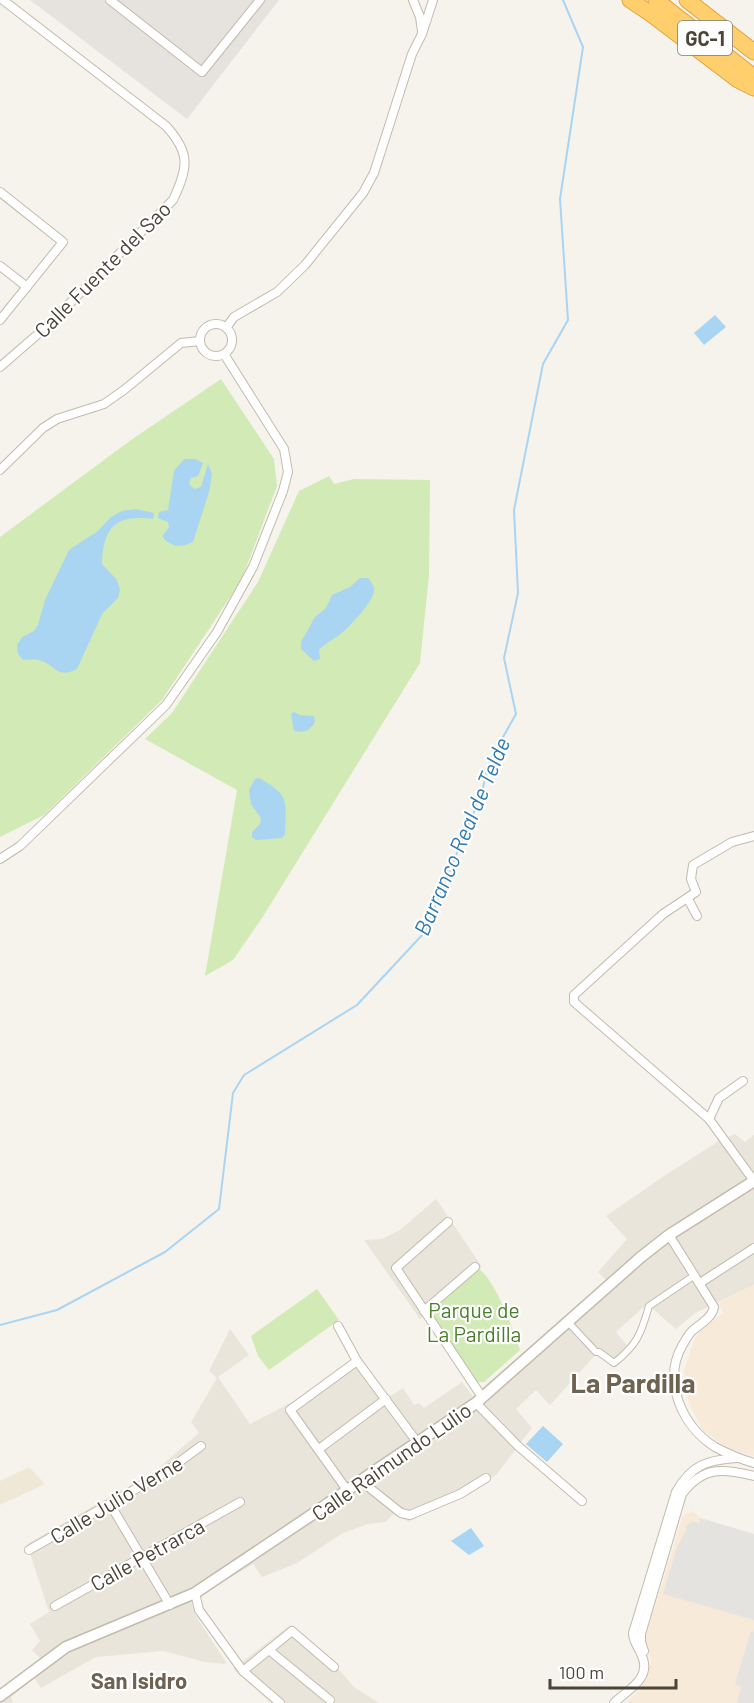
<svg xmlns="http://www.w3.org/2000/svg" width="754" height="1703" viewBox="0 0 754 1703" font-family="Barlow,sans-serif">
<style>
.residential{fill:#eae5da}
.commercial{fill:#f7ead8}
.industrial{fill:#e6e2dd}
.education{fill:#efe8d6}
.green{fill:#d2eab5}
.parking{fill:#e5e3e0}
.water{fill:#a9d4f2}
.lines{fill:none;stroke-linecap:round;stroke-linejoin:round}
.stream{stroke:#a9d4f2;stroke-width:2}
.pedestrian-casing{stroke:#c2bbae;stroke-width:8}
.minor-casing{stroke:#c2bbae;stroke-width:10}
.tertiary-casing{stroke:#c2bbae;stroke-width:13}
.motorway-casing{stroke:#e0a43c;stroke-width:17}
.pedestrian{stroke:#fff;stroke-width:6}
.minor{stroke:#fff;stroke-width:8}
.tertiary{stroke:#fff;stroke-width:10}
.motorway{stroke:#ffcf6e;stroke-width:15}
.labels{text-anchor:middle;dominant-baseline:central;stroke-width:4.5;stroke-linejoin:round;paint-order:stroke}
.shield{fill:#fff;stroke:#817c74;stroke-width:1.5}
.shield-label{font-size:20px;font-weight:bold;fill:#4b4439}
.street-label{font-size:21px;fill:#4b4439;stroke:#fff}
.park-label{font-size:21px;fill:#4a7f2a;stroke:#fff}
.water-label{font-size:22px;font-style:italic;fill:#2e7ab2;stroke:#fff}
.neighbourhood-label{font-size:22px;font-weight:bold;fill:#6e6250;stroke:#fff}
.district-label{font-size:27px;font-weight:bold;fill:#6e6250;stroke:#fff}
</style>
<rect width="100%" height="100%" fill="#f6f3ec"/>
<g class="residential">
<path d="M735,1134L745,1142L754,1135V1285L695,1313L676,1329L647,1304L616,1332L629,1348L613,1362L598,1352L550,1405L536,1390L516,1409L532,1428L496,1475L463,1497L425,1512L409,1522L394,1514L385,1522L368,1524L343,1533L297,1563L262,1577L253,1564L191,1601L195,1615L226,1662L225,1664L205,1662L163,1651L96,1657L41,1688L34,1678L11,1697L13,1703H0V1690L41,1659L32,1650L40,1641L30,1624L49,1612L27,1544L155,1471L199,1433L191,1422L217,1378L209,1371L230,1329L249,1355L218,1377L250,1424L292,1402L360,1356L389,1397L403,1388L414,1405L419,1403L424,1408L462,1382L473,1396L553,1326L607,1281L598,1272L627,1239L606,1216L664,1176L719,1141Z"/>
<path d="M436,1199L482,1267L434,1309L420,1319L364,1240L382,1239L400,1230Z"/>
<path d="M290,1625L342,1673L354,1687L379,1703H271L233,1669Z"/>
</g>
<g class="commercial">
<path d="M754,1285V1456L727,1448L702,1429L688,1400L684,1371L694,1340L704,1326L724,1313L718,1303Z"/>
<path d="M692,1511L700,1518L754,1534V1703H627L641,1688L652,1659L643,1646L683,1516Z"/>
</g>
<path class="industrial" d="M30,0H279L187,119Z"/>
<path class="education" d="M29,1467L45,1484L0,1505V1481Z"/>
<g class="green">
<path d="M221,379L274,459L277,486L242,579L162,700L44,815L0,837V537L131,440Z"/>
<path d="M329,476L334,484L354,479L430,480L429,575L420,663L262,918L233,960L205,976L237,790L145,739L172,713L258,582L299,491Z"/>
<path d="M479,1269C497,1283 512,1328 520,1350L484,1382H477L434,1318V1309Z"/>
<path d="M317,1289L339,1320L269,1370L258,1356L251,1336Z"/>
</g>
<g class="parking">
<path d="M700,1518L754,1534V1620L663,1594L677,1547L686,1531V1526L693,1521L699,1524Z"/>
<path d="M751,1631L754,1632V1703H737L741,1687L735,1684Z"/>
</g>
<g class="water">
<path d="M715,315L726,327L704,345L694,333Z"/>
<path d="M184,459H195L203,463L198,476L191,478L189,484L194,489L201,487L208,464L212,474L209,492L193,542C182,547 174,548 164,539L163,535L169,527L168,522L158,518L159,512L168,510L174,471Z"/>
<path d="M136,509L154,513L153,519C115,514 103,528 102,564L117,580L120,590L118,598L102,614L77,669C56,680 55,663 38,660C33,659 28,660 23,660L18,654L17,645L22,637L34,631L38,625L45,600L69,550L98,531L111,517L122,511Z"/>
<path d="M360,578H368C371,582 375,586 374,591C373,601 353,623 345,630C337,638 326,642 319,650L320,659L314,661L301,649V642L315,617L326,608L332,595L350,587Z"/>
<path d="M294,712L300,715L314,716L315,722C309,731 305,733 294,731L291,714Z"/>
<path d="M259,778C290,795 286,801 285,834L282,838L256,840L252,837V832L260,824L261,818L251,804L249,790L255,779Z"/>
<path d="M543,1426L563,1444L547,1462L526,1444Z"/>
<path d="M471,1528L484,1546L469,1555L451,1541Z"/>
</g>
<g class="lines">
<path class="stream" d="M0,1325L57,1310L165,1252L219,1209L233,1093L244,1075L357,1005L424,933L481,795L490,760L516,714L504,658L518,593L514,510L543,364L568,320L560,199L583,47L563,0"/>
<defs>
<path id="pedestrian" d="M567,1321L596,1352H599L614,1363C637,1345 641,1334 649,1306L695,1275"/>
<g id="minor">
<path d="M110,0L202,72L260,0"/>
<path d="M413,0L420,17L422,31"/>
<path d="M0,192L63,242L0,320"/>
<path d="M0,266L27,287"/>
<circle cx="216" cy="340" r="16"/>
<path d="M226,328L234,317L277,292L305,265L363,193L374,173L412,54L422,34L433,0"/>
<path d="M0,367L46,327L173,200C188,168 191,153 166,126L3,0"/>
<path d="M0,470L43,428L57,419L104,404L124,390L181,343L200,341"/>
<path d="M754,836L732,842L693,865L691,879L696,892L663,914L574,995V1002L709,1119L754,1181"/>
<path d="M0,859L20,846L166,705L217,632L253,567L283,491L288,472L284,449L224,354"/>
<path d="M688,899L697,916"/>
<path d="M709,1119L719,1098L743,1081"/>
<path d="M448,1222L396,1268L482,1397"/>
<path d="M669,1235L714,1307C712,1318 700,1324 692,1331C688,1335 685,1341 682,1346C662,1382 683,1427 715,1447C728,1454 740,1459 754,1463"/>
<path d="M700,1283L754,1248"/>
<path d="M424,1311L475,1267"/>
<path d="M338,1326L357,1361L417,1442"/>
<path d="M476,1403L518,1446L582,1501"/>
<path d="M319,1449L386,1399"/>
<path d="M361,1481L401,1513L410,1515L460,1494L486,1478"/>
<path d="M347,1490L290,1410L357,1361"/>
<path d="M110,1504L170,1605"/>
<path d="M29,1550L167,1471L201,1446"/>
<path d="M195,1593L199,1610L243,1671L280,1703"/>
<path d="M55,1606L240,1502"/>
<path d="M269,1650L330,1700"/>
<path d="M644,1651L641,1642V1634L682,1494C703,1466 723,1468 754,1476"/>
<path d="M243,1671L292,1631L334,1667"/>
<path d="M614,1703C627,1690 652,1679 642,1656C639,1648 633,1642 633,1633L676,1492C691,1465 707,1460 737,1458"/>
</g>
<path id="tertiary" d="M0,1696L66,1647L195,1593L310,1516L376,1470L476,1403L641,1257L669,1235L754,1181"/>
<g id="motorway">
<path d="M630,0L651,14L738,80L754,88"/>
<path d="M656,0L754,77"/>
<path d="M687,0L754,52"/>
</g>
</defs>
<use href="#pedestrian" class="pedestrian-casing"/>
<use href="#minor" class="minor-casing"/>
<use href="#tertiary" class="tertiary-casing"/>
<use href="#motorway" class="motorway-casing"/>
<use href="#pedestrian" class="pedestrian"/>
<use href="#minor" class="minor"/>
<use href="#tertiary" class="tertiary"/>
<use href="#motorway" class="motorway"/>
</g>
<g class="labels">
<rect class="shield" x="678" y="21" width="54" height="34" rx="4.5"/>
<g class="shield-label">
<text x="705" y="38">GC-1</text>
</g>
<g class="street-label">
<text transform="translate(102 269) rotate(-45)">Calle Fuente del Sao</text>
<text transform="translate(391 1461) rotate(-35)">Calle Raimundo Lulio</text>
<text transform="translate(116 1499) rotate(-31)">Calle Julio Verne</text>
<text transform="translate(147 1554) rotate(-29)">Calle Petrarca</text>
</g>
<g class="park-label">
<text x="474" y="1309">Parque de<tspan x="474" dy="24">La Pardilla</tspan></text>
</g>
<g class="water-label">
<text transform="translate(461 836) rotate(-67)">Barranco Real de Telde</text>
</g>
<g class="neighbourhood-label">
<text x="139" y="1680">San Isidro</text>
</g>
<g class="district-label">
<text x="633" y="1382">La Pardilla</text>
</g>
</g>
<path d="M550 1679v9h126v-9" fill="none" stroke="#4b4439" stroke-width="3"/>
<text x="559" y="1679" font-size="18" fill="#4b4439" stroke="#ffffff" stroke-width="4.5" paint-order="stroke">100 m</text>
</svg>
